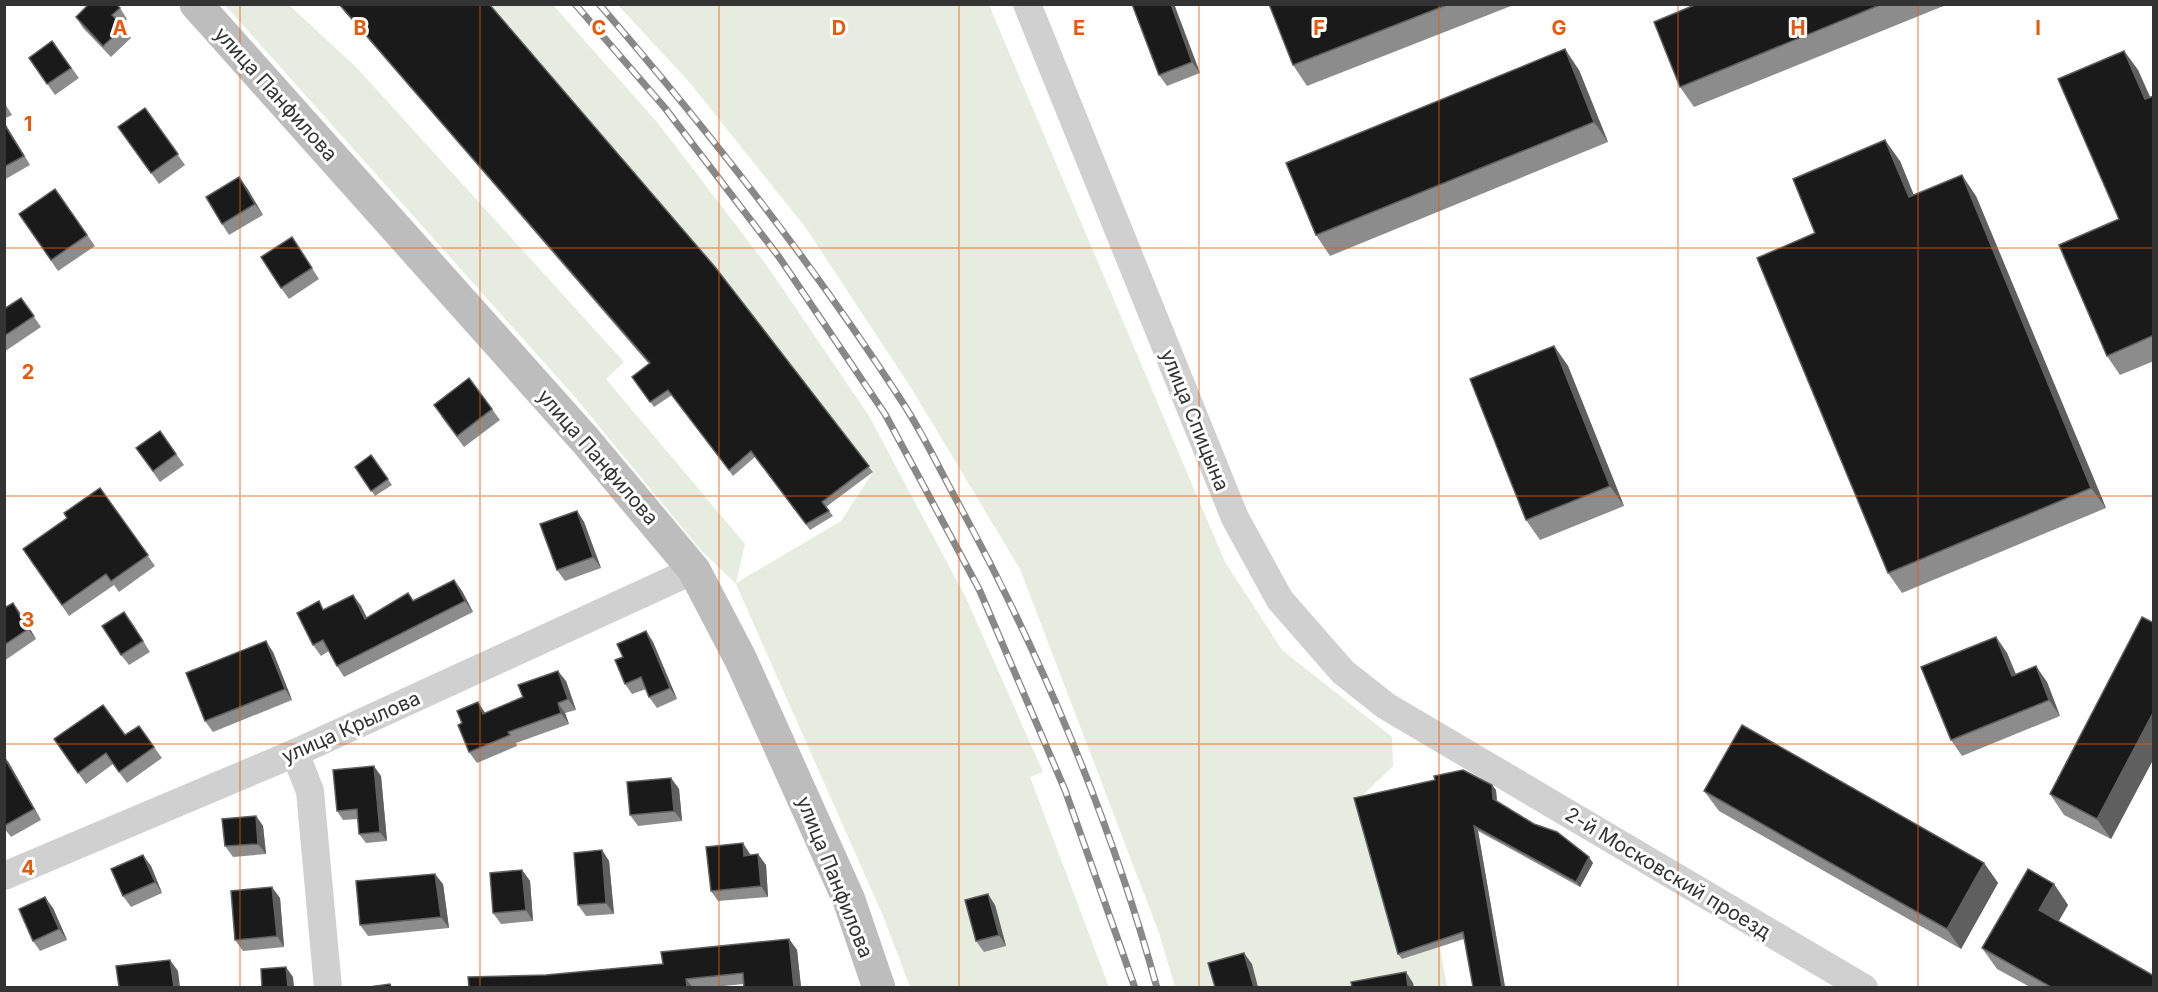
<svg xmlns="http://www.w3.org/2000/svg" width="2158" height="992" viewBox="0 0 2158 992" font-family="Inter,sans-serif">
<style>
.green{fill:#e6ecdf}
.lines{fill:none;stroke-linecap:round;stroke-linejoin:round}
.street{stroke:#d0d0d0;stroke-width:28}
.secondary{stroke:#bdbdbd;stroke-width:33}
.rail-casing{stroke:#888;stroke-width:7}
.rail{stroke:#fff;stroke-width:4.5;stroke-dasharray:14;stroke-linecap:butt}
.wall{fill:#8c8c8c}
.shaded-wall{fill:#5f5f5f}
.building{fill:#1a1a1a;stroke:#5f5f5f;stroke-width:1.5}
.grid{fill:none;stroke:#e8590c;stroke-width:1.5;stroke-opacity:0.55}
.labels{text-anchor:middle;dominant-baseline:central;stroke-width:6;stroke-linejoin:round;paint-order:stroke}
.street-label{font-size:20px;fill:#333;stroke:#fff}
.grid-label{font-size:20px;text-anchor:middle;font-weight:bold;fill:#e8590c;stroke:#fff;stroke-width:6;stroke-linejoin:round;paint-order:stroke}
</style>
<rect width="100%" height="100%" fill="#fff"/>
<g class="green">
<path d="M225,5H289L357,68L624,362L606,379L745,544L736,583L841,521L873,472L718,273L489,5H553L657,122L768,267L869,416L966,598L1043,772L1030,777L1109,987H910L884,918L736,584L699,548L575,397Z"/>
<path d="M618,5H989L1225,562L1282,650L1392,737L1393,766L1357,801L1440,947L1447,987H1175L1159,933L1020,569L913,391L806,228L690,83Z"/>
</g>
<g class="lines">
<g class="street">
<path d="M1027,4L1235,518L1280,600L1343,672L1386,706L1864,988"/>
<path d="M295,753L310,791L328,988"/>
<path d="M4,876L295,753L694,570"/>
</g>
<path class="secondary" d="M196,4L586,441L694,570L741,660L849,900L879,988"/>
<defs>
<g id="rail">
<path d="M575,4L665,108L779,257L885,414L979,589L1065,790L1135,988"/>
<path d="M599,4C708,130 811,261 901,400C922,432 939,468 957,501C1040,652 1111,821 1157,988"/>
</g>
</defs>
<use href="#rail" class="rail-casing"/>
<use href="#rail" class="rail"/>
</g>
<g class="wall">
<path d="M338,4H489L873,472L826,507L833,516L810,530L755,457L733,476L672,395L654,407L632,377L649,364Z"/>
<path d="M1174,4L1200,73L1167,86L1159,75Z"/>
<path d="M1269,4H1511V6L1307,86L1293,65Z"/>
<path d="M1697,4H1946V5L1694,107L1680,87Z"/>
<path d="M120,8L127,19L121,25L131,38L111,57L83,28L76,17Z"/>
<path d="M52,41L79,78L55,95L29,58Z"/>
<path d="M2124,51L2138,70L2150,97L2154,96V361L2120,375L2107,356L2119,219Z"/>
<path d="M1579,70L1608,142L1330,256L1316,235Z"/>
<path d="M4,102L12,115L4,119Z"/>
<path d="M145,108L185,165L159,184L118,127Z"/>
<path d="M4,122L30,165L4,180Z"/>
<path d="M1900,161L1914,195L1976,196L2106,508L1902,593L1888,573L1815,233Z"/>
<path d="M247,188L263,215L229,235L222,224Z"/>
<path d="M55,189L95,246L58,271L19,214Z"/>
<path d="M292,237L319,279L289,299L281,288Z"/>
<path d="M21,298L41,327L4,352V309Z"/>
<path d="M1554,346L1568,366L1624,506L1540,540L1526,520Z"/>
<path d="M492,409L500,420L464,447L441,416Z"/>
<path d="M160,431L184,465L160,482L136,448Z"/>
<path d="M371,455L392,485L375,496L355,467Z"/>
<path d="M100,488L155,566L119,592L114,585L69,616L23,549L67,518Z"/>
<path d="M577,511L584,522L601,568L565,581L557,570Z"/>
<path d="M454,580L462,591L473,612L344,677L337,666L329,651L321,656L313,645L325,610L353,595L361,606L367,618L413,600Z"/>
<path d="M13,603L21,614L36,639L4,661V608Z"/>
<path d="M132,623L150,652L129,665L121,655Z"/>
<path d="M2154,623V758L2111,839L2064,815L2050,794Z"/>
<path d="M646,631L653,642L677,699L657,708L649,697L646,689L632,694L625,684L623,657Z"/>
<path d="M1996,637L2007,653L2016,674L2047,682L2060,716L1962,756L1951,740Z"/>
<path d="M273,652L292,700L213,732L205,721Z"/>
<path d="M566,681L576,710L565,713L569,724L516,743L517,746L477,763L469,752L462,723L478,702L485,713Z"/>
<path d="M139,726L162,758L127,783L113,764L86,784L54,739L125,735Z"/>
<path d="M4,756L9,763L41,820L11,837L4,828Z"/>
<path d="M381,776L387,841L366,843L359,834L358,819L343,820L337,811Z"/>
<path d="M671,778L679,789L682,821L638,826L630,815Z"/>
<path d="M1492,785L1496,790L1497,801L1593,863L1580,887L1478,831L1505,987H1473L1464,939L1402,959L1398,954Z"/>
<path d="M1704,791L1984,863L1998,883L1961,949L1719,811Z"/>
<path d="M256,816L263,826L266,854L233,857L225,846Z"/>
<path d="M602,850L609,861L614,914L586,916L578,905Z"/>
<path d="M750,854L766,865L768,897L718,901L711,891Z"/>
<path d="M151,866L162,893L131,907L123,896Z"/>
<path d="M522,870L530,881L533,921L501,924L493,913Z"/>
<path d="M443,884L449,928L368,936L360,925Z"/>
<path d="M2054,884L2068,905L2058,922L2154,987H2030L1997,969L1982,948Z"/>
<path d="M280,898L284,947L243,951L235,940Z"/>
<path d="M995,905L1006,946L984,952L976,941Z"/>
<path d="M53,908L67,940L40,951L33,941Z"/>
<path d="M789,939L797,950L801,987H744V984L713,987H469L546,975L663,964Z"/>
</g>
<g class="shaded-wall">
<path d="M1171,4H1174L1200,73L1192,62Z"/>
<path d="M1565,49L1579,70L1608,142L1594,122Z"/>
<path d="M2124,51L2138,70L2154,106L2145,99Z"/>
<path d="M4,122L30,165L4,124Z"/>
<path d="M1885,140L1900,161L1923,218L1909,197Z"/>
<path d="M1962,175L1976,196L2106,508L2091,488Z"/>
<path d="M239,177L247,188L263,215L255,204Z"/>
<path d="M1554,346L1568,366L1624,506L1610,486Z"/>
<path d="M577,511L584,522L601,568L593,557Z"/>
<path d="M454,580L462,591L473,612L465,601Z"/>
<path d="M353,595L361,606L373,630L365,619Z"/>
<path d="M13,603L21,614L36,639L28,629Z"/>
<path d="M646,631L653,642L677,699L670,688Z"/>
<path d="M1996,637L2007,653L2023,692L2012,676Z"/>
<path d="M266,641L273,652L292,700L285,689Z"/>
<path d="M2036,666L2047,682L2060,716L2049,700Z"/>
<path d="M558,671L566,681L576,710L568,699Z"/>
<path d="M478,702L485,713L483,714Z"/>
<path d="M558,703L565,713L569,724L561,713Z"/>
<path d="M2154,711V758L2111,839L2097,819Z"/>
<path d="M4,756L9,763L41,820L34,809Z"/>
<path d="M374,766L381,776L387,841L380,832Z"/>
<path d="M671,778L679,789L682,821L674,811Z"/>
<path d="M1492,785L1496,790L1497,804L1493,799Z"/>
<path d="M256,816L263,826L266,854L258,844Z"/>
<path d="M1474,826L1478,831L1505,987H1502Z"/>
<path d="M743,843L750,854L752,866L744,856Z"/>
<path d="M602,850L609,861L614,914L606,903Z"/>
<path d="M758,854L766,865L768,897L761,886Z"/>
<path d="M143,855L151,866L162,893L155,882Z"/>
<path d="M1589,857L1593,863L1580,887L1576,882Z"/>
<path d="M1984,863L1998,883L1961,949L1947,929Z"/>
<path d="M522,870L530,881L533,921L526,910Z"/>
<path d="M435,874L443,884L449,928L441,917Z"/>
<path d="M2054,884L2068,905L2053,931L2039,910Z"/>
<path d="M272,887L280,898L284,947L277,936Z"/>
<path d="M988,894L995,905L1006,946L999,935Z"/>
<path d="M45,897L53,908L67,940L59,929Z"/>
<path d="M789,939L797,950L801,987H794Z"/>
<path d="M1244,953L1252,964L1258,987H1254Z"/>
<path d="M170,960L178,971L180,987H174Z"/>
<path d="M286,967L293,977L294,987H288Z"/>
<path d="M1406,972L1413,983L1414,987H1408Z"/>
<path d="M686,979L692,987H687Z"/>
</g>
<g class="building">
<path d="M89,4H116L120,8L112,15L124,27L103,46L76,17Z"/>
<path d="M339,4H489L715,267L869,466L822,502L829,511L806,524L751,451L729,470L668,390L650,402L632,377L650,363Z"/>
<path d="M1132,4H1171L1192,62L1159,75Z"/>
<path d="M1269,4H1449L1293,65Z"/>
<path d="M1697,4H1882L1680,87L1654,22Z"/>
<path d="M52,41L71,68L47,84L29,58Z"/>
<path d="M1565,49L1594,122L1316,235L1286,163Z"/>
<path d="M2124,51L2145,99L2154,96V335L2107,356L2059,245L2119,219L2058,79Z"/>
<path d="M145,108L178,154L151,173L118,127Z"/>
<path d="M4,124L24,156L4,167Z"/>
<path d="M1885,140L1909,197L1962,175L2091,488L1888,573L1757,258L1815,233L1793,179Z"/>
<path d="M239,177L255,204L222,224L206,197Z"/>
<path d="M55,189L87,235L51,260L19,214Z"/>
<path d="M292,237L312,268L281,288L261,257Z"/>
<path d="M21,298L34,316L4,336V309Z"/>
<path d="M1554,346L1610,486L1526,520L1470,379Z"/>
<path d="M469,378L492,409L457,436L434,405Z"/>
<path d="M160,431L176,454L153,471L136,448Z"/>
<path d="M371,455L388,479L371,491L355,467Z"/>
<path d="M100,488L148,555L111,581L106,574L62,605L23,549L67,518L64,513Z"/>
<path d="M577,511L593,557L557,570L540,524Z"/>
<path d="M454,580L465,601L337,666L323,640L313,645L297,613L319,601L323,610L353,595L365,619L408,593L413,601Z"/>
<path d="M13,603L28,629L4,645V608Z"/>
<path d="M124,612L143,641L121,655L102,626Z"/>
<path d="M2142,617L2154,623V711L2097,819L2050,794Z"/>
<path d="M646,631L670,688L649,697L641,677L625,684L615,660L623,657L617,644Z"/>
<path d="M1996,637L2012,676L2036,666L2049,700L1951,740L1921,667Z"/>
<path d="M266,641L285,689L205,721L186,673Z"/>
<path d="M558,671L568,699L558,703L561,713L508,732L510,735L469,752L458,725L462,723L457,711L478,702L483,714L523,697L518,685Z"/>
<path d="M103,705L125,735L139,726L154,747L119,772L106,753L78,773L54,739Z"/>
<path d="M1742,725L1984,863L1947,929L1704,791Z"/>
<path d="M4,757L34,809L4,826Z"/>
<path d="M374,766L380,832L359,834L357,809L337,811L333,770Z"/>
<path d="M1463,770L1492,785L1493,799L1534,824L1557,832L1589,857L1576,882L1474,826L1502,987H1473L1463,932L1398,954L1354,798L1435,780L1434,776Z"/>
<path d="M671,778L674,811L630,815L627,782Z"/>
<path d="M256,816L258,844L225,846L222,819Z"/>
<path d="M743,843L744,856L758,854L761,886L711,891L706,847Z"/>
<path d="M602,850L606,903L578,905L574,853Z"/>
<path d="M143,855L155,882L123,896L111,869Z"/>
<path d="M2028,869L2054,884L2039,910L2154,976V987H2051L1982,948Z"/>
<path d="M522,870L526,910L493,913L490,873Z"/>
<path d="M435,874L441,917L360,925L356,881Z"/>
<path d="M272,887L277,936L235,940L231,891Z"/>
<path d="M988,894L999,935L976,941L965,900Z"/>
<path d="M45,897L59,929L33,941L19,909Z"/>
<path d="M789,939L794,987H744L743,973L686,979L687,987H469L468,977L546,975L663,964L661,952Z"/>
<path d="M1244,953L1254,987H1215L1208,963Z"/>
<path d="M170,960L174,987H119L116,966Z"/>
<path d="M286,967L288,987H262L261,969Z"/>
<path d="M1406,972L1408,987H1352L1351,982Z"/>
<path d="M390,984L391,987H369Z"/>
</g>
<path class="grid" d="M240,4V988M480,4V988M719,4V988M959,4V988M1199,4V988M1439,4V988M1678,4V988M1918,4V988M4,248H2154M4,496H2154M4,744H2154"/>
<g class="labels">
<g class="street-label">
<text transform="translate(276 94) rotate(48)">улица Панфилова</text>
<text transform="translate(1195 420) rotate(68)">улица Спицына</text>
<text transform="translate(598 457) rotate(49)">улица Панфилова</text>
<text transform="translate(351 727) rotate(-24)">улица Крылова</text>
<text transform="translate(1668 873) rotate(31)">2-й Московский проезд</text>
<text transform="translate(835 877) rotate(68)">улица Панфилова</text>
</g>
</g>
<g class="grid-label">
<text x="120" y="35">A</text>
<text x="360" y="35">B</text>
<text x="599" y="35">C</text>
<text x="839" y="35">D</text>
<text x="1079" y="35">E</text>
<text x="1319" y="35">F</text>
<text x="1559" y="35">G</text>
<text x="1798" y="35">H</text>
<text x="2038" y="35">I</text>
<text x="28" y="131">1</text>
<text x="28" y="379">2</text>
<text x="28" y="627">3</text>
<text x="28" y="875">4</text>
</g>
<rect width="2158" height="992" fill="none" stroke="#333333" stroke-width="12"/>
</svg>
